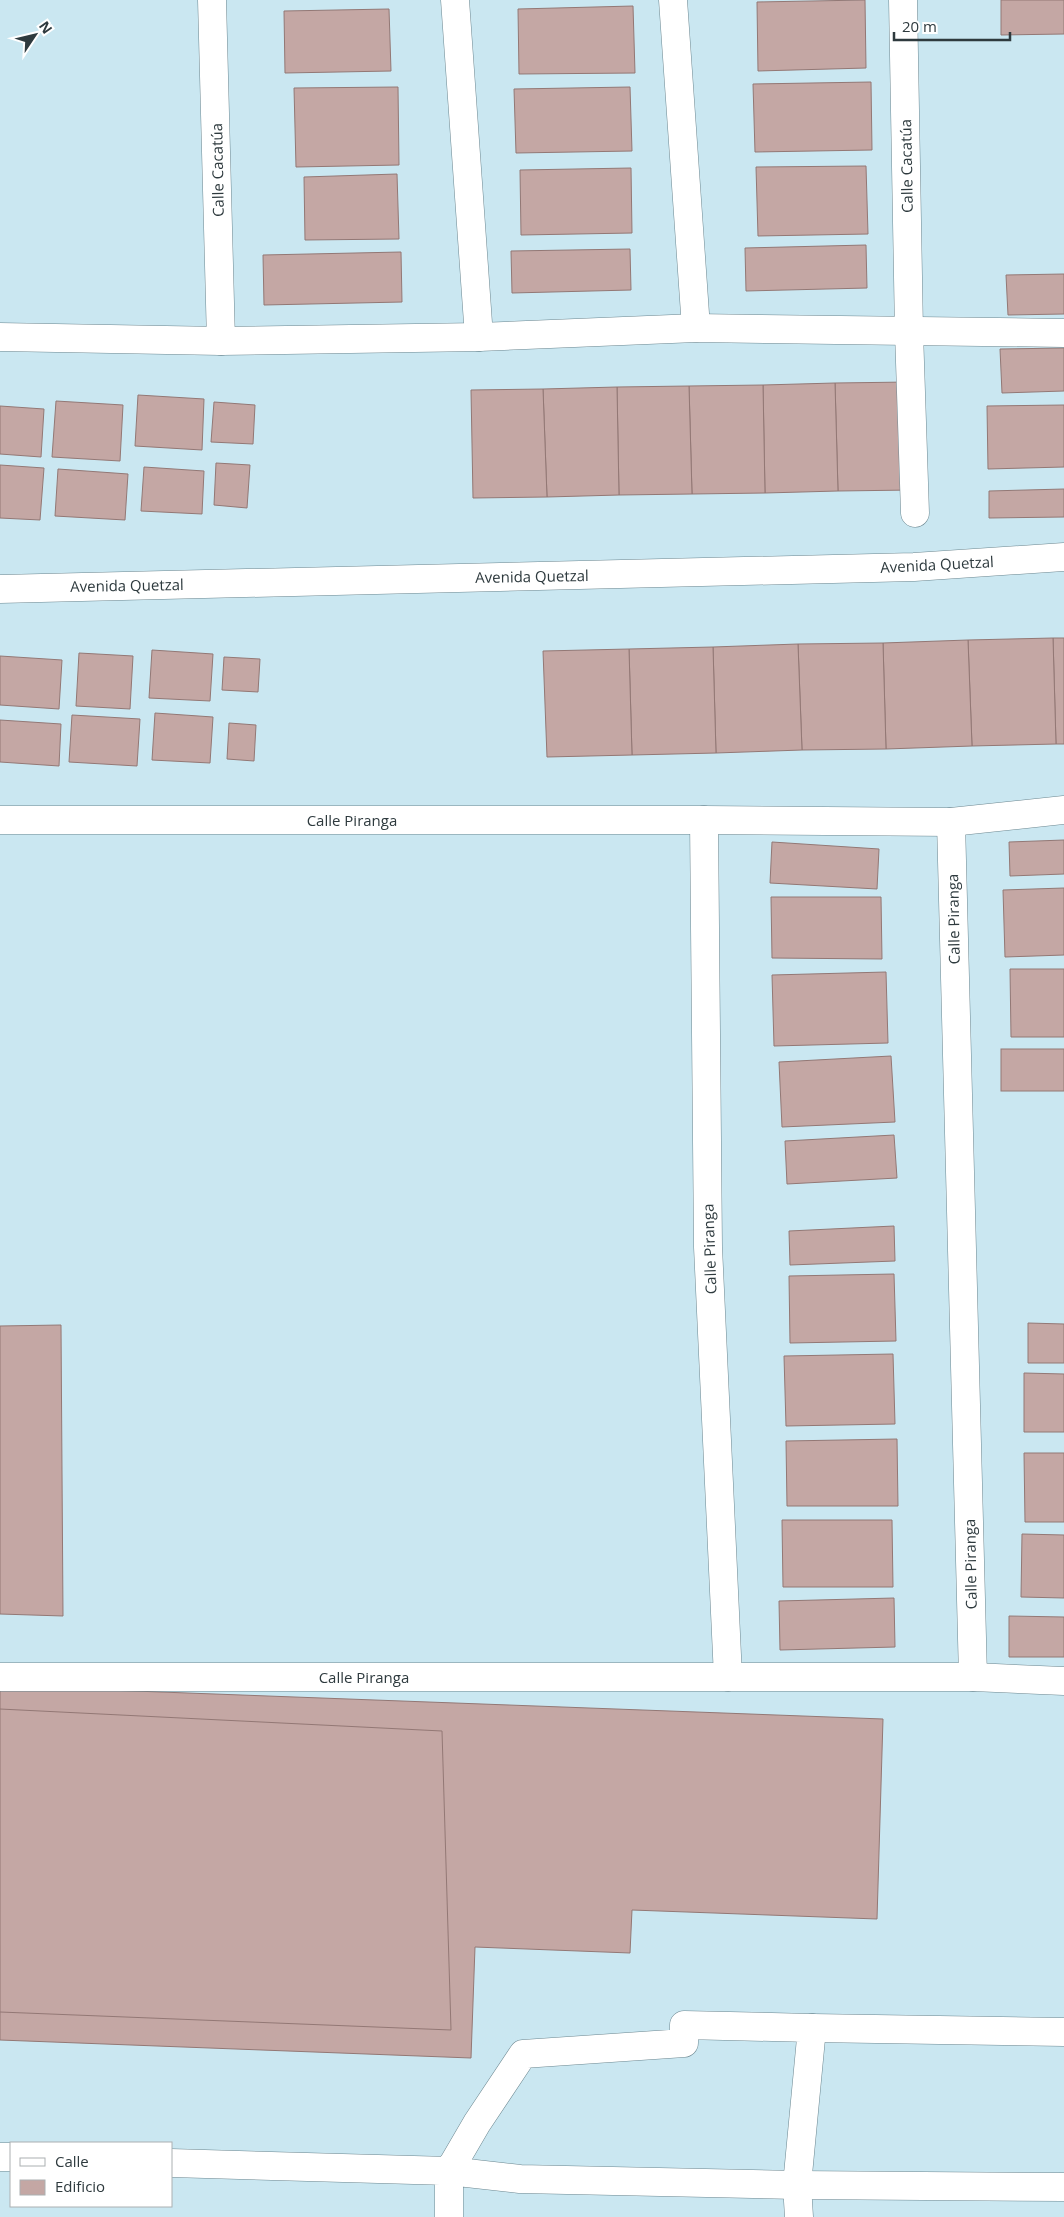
<svg xmlns="http://www.w3.org/2000/svg" width="1064" height="2217" viewBox="0 0 1064 2217" font-family="'Open Sans',sans-serif">
<style>
.building{fill:#c4a7a4;stroke:#937875}
.lines{fill:none;stroke-linecap:round;stroke-linejoin:round}
.minor-casing{stroke:#6c8790;stroke-width:29}
.minor{stroke:#fff;stroke-width:28}
.labels{text-anchor:middle;dominant-baseline:central;stroke-width:4.5;stroke-linejoin:round;paint-order:stroke}
.street-label{font-size:15px;fill:#2e3a3e;stroke:#fff}
</style>
<rect width="100%" height="100%" fill="#cae7f1"/>
<g class="building">
<path d="M865,0L866,68L758,71L757,2Z"/>
<path d="M1001,0H1064V34L1001,35Z"/>
<path d="M633,6L635,73L519,74L518,9Z"/>
<path d="M389,9L391,71L285,73L284,11Z"/>
<path d="M871,82L872,150L755,152L753,84Z"/>
<path d="M398,87L399,165L296,167L294,88Z"/>
<path d="M630,87L632,151L516,153L514,89Z"/>
<path d="M866,166L868,234L758,236L756,167Z"/>
<path d="M631,168L632,233L521,235L520,170Z"/>
<path d="M397,174L399,239L305,240L304,177Z"/>
<path d="M866,245L867,288L746,291L745,248Z"/>
<path d="M630,249L631,290L512,293L511,251Z"/>
<path d="M401,252L402,302L264,305L263,255Z"/>
<path d="M1064,274V314L1008,315L1006,275Z"/>
<path d="M1064,348V391L1002,393L1000,349Z"/>
<path d="M909,382L911,490L838,491L835,383Z"/>
<path d="M835,383L838,491L765,493L763,385Z"/>
<path d="M763,385L765,493L692,494L689,386Z"/>
<path d="M689,386L692,494L619,495L617,387Z"/>
<path d="M617,387L619,495L547,497L543,389Z"/>
<path d="M543,389L547,497L473,498L471,390Z"/>
<path d="M138,395L204,399L202,450L135,446Z"/>
<path d="M56,401L123,405L120,461L52,457Z"/>
<path d="M214,402L255,405L253,444L211,442Z"/>
<path d="M1064,405V467L988,469L987,406Z"/>
<path d="M0,406L44,409L41,457L0,454Z"/>
<path d="M216,463L250,465L247,508L214,505Z"/>
<path d="M0,465L44,468L40,520L0,518Z"/>
<path d="M144,467L204,471L202,514L141,511Z"/>
<path d="M58,469L128,474L125,520L55,516Z"/>
<path d="M1064,489V517L989,518V491Z"/>
<path d="M1053,638H1064V744H1056Z"/>
<path d="M1053,638L1056,744L972,746L968,640Z"/>
<path d="M968,640L972,746L886,749L883,643Z"/>
<path d="M883,643L886,749L802,750L798,644Z"/>
<path d="M798,644L802,750L716,753L713,647Z"/>
<path d="M713,647L716,753L632,755L629,649Z"/>
<path d="M629,649L632,755L547,757L543,651Z"/>
<path d="M152,650L213,654L210,701L149,698Z"/>
<path d="M79,653L133,656L130,709L76,706Z"/>
<path d="M0,656L62,660L59,709L0,705Z"/>
<path d="M224,657L260,659L258,692L222,690Z"/>
<path d="M155,713L213,717L210,763L152,760Z"/>
<path d="M72,715L140,719L137,766L69,762Z"/>
<path d="M0,720L61,724L59,766L0,762Z"/>
<path d="M229,723L256,725L254,761L227,759Z"/>
<path d="M1064,840V874L1010,876L1009,842Z"/>
<path d="M772,842L879,849L877,889L770,883Z"/>
<path d="M1064,888V955L1005,957L1003,890Z"/>
<path d="M771,897H881L882,959L772,958Z"/>
<path d="M1010,969H1064V1037H1011Z"/>
<path d="M886,972L888,1043L774,1046L772,975Z"/>
<rect x="1001" y="1049" width="63" height="42"/>
<path d="M891,1056L895,1122L782,1127L779,1062Z"/>
<path d="M894,1135L897,1178L787,1184L785,1141Z"/>
<path d="M894,1226L895,1261L790,1265L789,1231Z"/>
<path d="M894,1274L896,1341L790,1343L789,1276Z"/>
<path d="M1028,1323L1064,1324V1363H1028Z"/>
<path d="M61,1325L63,1616L0,1614V1326Z"/>
<path d="M893,1354L895,1424L786,1426L784,1356Z"/>
<path d="M1024,1373L1064,1374V1432H1024Z"/>
<path d="M897,1439L898,1506H787L786,1441Z"/>
<path d="M1024,1453H1064V1522H1025Z"/>
<path d="M782,1520H892L893,1587H783Z"/>
<path d="M1022,1534L1064,1535V1598L1021,1597Z"/>
<path d="M894,1598L895,1647L780,1650L779,1601Z"/>
<path d="M1009,1616L1064,1617V1657H1009Z"/>
<path d="M0,1686L883,1719L877,1919L632,1910L630,1953L475,1947L471,2058L0,2040Z"/>
<path d="M0,1709L442,1731L451,2030L0,2012Z"/>
</g>
<g class="lines">
<defs>
<g id="minor">
<path d="M212,0L221,341"/>
<path d="M455,0L479,337"/>
<path d="M673,0L696,328"/>
<path d="M903,0L909,332L915,513"/>
<path d="M0,337L221,341L479,337L696,328L1064,333"/>
<path d="M0,589L914,567L1064,557"/>
<path d="M0,820H704L951,822L1064,810"/>
<path d="M704,820L708,1247L728,1677"/>
<path d="M951,822L973,1677"/>
<path d="M0,1677H973L1064,1681"/>
<path d="M812,2028L1064,2032"/>
<path d="M0,2157H11"/>
<path d="M171,2163L449,2171L520,2179L797,2185L812,2028L684,2025V2043L523,2054L477,2123L449,2171V2217"/>
<path d="M799,2217L797,2185L1064,2187"/>
</g>
</defs>
<use href="#minor" class="minor-casing"/>
<use href="#minor" class="minor"/>
</g>
<g class="labels">
<g class="street-label">
<text transform="translate(906 166) rotate(-91)">Calle Cacatúa</text>
<text transform="translate(217 170) rotate(-91)">Calle Cacatúa</text>
<text transform="translate(937 564) rotate(-3)">Avenida Quetzal</text>
<text transform="translate(532 576) rotate(-1)">Avenida Quetzal</text>
<text transform="translate(127 585) rotate(-1)">Avenida Quetzal</text>
<text x="352" y="820">Calle Piranga</text>
<text transform="translate(953 919) rotate(-91)">Calle Piranga</text>
<text transform="translate(709 1249) rotate(-92)">Calle Piranga</text>
<text transform="translate(970 1564) rotate(-91)">Calle Piranga</text>
<text x="364" y="1677">Calle Piranga</text>
</g>
</g>
<rect x="10" y="2142" width="162" height="65" fill="#ffffff" stroke="#abb0b2"/>
<rect x="20" y="2158" width="25" height="8" fill="#ffffff" stroke="#abb0b2"/>
<text x="55" y="2167" font-size="15" fill="#2e3a3e">Calle</text>
<rect x="20" y="2180" width="25" height="15" fill="#c4a7a4" stroke="#abb0b2"/>
<text x="55" y="2192" font-size="15" fill="#2e3a3e">Edificio</text>
<g transform="translate(35 35) rotate(55)" stroke="#ffffff" stroke-width="4" paint-order="stroke">
<path d="M0-4L9 19L0 12L-9 19Z" fill="#2e3a3e"/>
<text y="-8" font-size="14" font-weight="bold" text-anchor="middle" fill="#2e3a3e">N</text>
</g>
<path d="M894 32v8h116v-8" fill="none" stroke="#2e3a3e" stroke-width="2.5"/>
<text x="902" y="32" font-size="15" fill="#2e3a3e" stroke="#ffffff" stroke-width="4" paint-order="stroke">20 m</text>
</svg>
